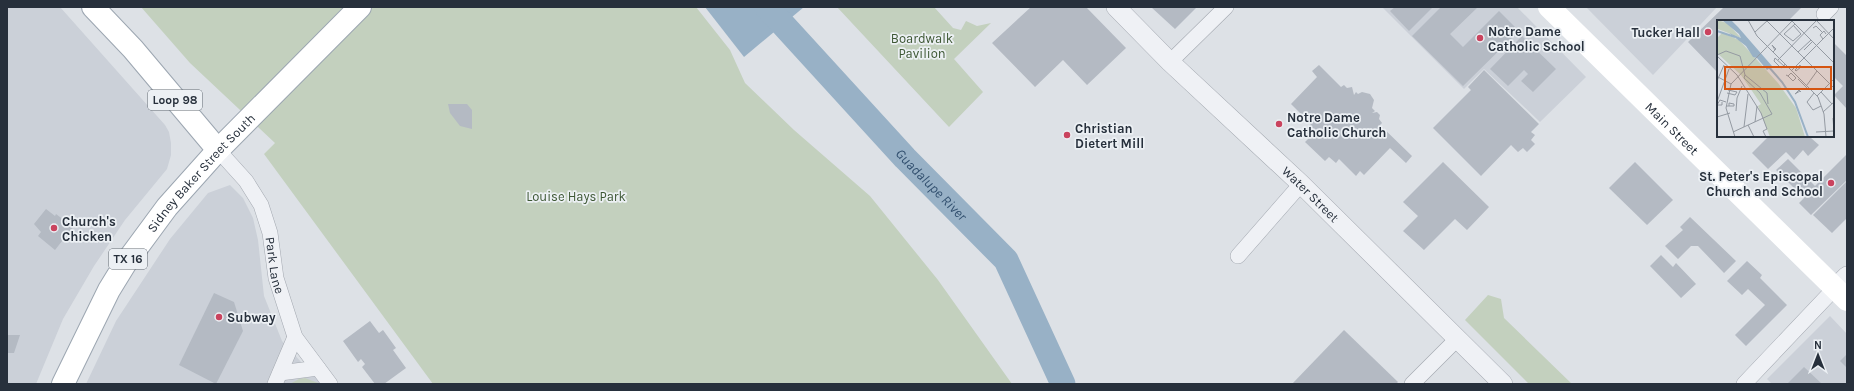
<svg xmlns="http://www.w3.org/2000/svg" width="1854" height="391" viewBox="0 0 1854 391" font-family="Karla,sans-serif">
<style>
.built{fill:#cbd0d8}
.green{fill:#c3d0be}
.water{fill:#98b1c6}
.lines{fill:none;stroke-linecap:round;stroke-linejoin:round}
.river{stroke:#98b1c6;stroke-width:25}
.building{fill:#b4bac3}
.minor-casing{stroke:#a3a8b0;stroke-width:16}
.tertiary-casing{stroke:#a3a8b0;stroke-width:20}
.primary-casing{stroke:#9ca6b1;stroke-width:24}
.minor{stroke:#eff1f5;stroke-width:15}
.tertiary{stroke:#eff1f5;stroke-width:19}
.secondary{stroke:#fff;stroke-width:22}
.primary{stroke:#fff;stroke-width:22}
.poi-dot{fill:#ca435e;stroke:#ecf0f4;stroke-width:1.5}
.labels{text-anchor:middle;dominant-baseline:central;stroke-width:3.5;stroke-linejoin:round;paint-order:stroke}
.shield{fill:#ecf0f4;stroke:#626a73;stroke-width:1}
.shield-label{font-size:12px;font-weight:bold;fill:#27303c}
.poi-label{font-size:13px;font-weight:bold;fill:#27303c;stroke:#ecf0f4;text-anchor:start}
.park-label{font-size:13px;fill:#3d5734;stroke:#ecf0f4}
.street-label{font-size:13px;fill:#27303c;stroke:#ecf0f4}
.water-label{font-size:14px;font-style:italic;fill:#32506f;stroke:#ecf0f4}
.inset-river{fill:none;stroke:#98b1c6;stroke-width:2}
.inset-road{fill:none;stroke:#949aa2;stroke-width:1}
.view{fill:#d55511;fill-opacity:0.15;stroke:#d55511;stroke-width:2}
.inset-edge{fill:none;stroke:#27303c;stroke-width:2}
</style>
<rect width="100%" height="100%" fill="#dde1e6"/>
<g class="built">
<path d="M7,7H60L165,125L169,132L171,143V155L167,169L125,220L94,266L63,319L36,384H7Z"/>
<path d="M1382,7H1517L1586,77L1540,122L1484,69L1464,89Z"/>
<path d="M1586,7H1717L1653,75Z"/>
<path d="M230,185L243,198L253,218L258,240L264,296L282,341L321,384H86L116,321L170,239L208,193Z"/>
<path d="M1830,316L1847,334V384H1772L1767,379Z"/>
</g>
<g class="green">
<path d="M141,7H696L730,50L745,83L794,130L870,196L938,280L1012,384H433L264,154L275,143L190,63Z"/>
<path d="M837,7H934L953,28L961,30L966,21L977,26L991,23L954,59L983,92L949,127Z"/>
<path d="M1488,295L1501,299L1504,318L1572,384H1529L1465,320Z"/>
<path d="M305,378L321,384H290L299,379Z"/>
</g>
<path class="water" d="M705,7H804L744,57Z"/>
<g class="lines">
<path class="river" id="s1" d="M767,7L905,158L1006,260L1063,384"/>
</g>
<g class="building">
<path d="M1031,7H1086L1126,48L1087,85L1063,60L1035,87L992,43Z"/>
<path d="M1151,7H1197L1175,29Z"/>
<path d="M1395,7H1433L1409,31L1390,11Z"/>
<path d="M1441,7H1478L1450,34L1463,47L1499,11L1519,31L1463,86L1412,36Z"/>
<path d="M1724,7H1800L1801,8L1788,21H1718V73L1688,42Z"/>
<path d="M1522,36L1556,69L1533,92L1521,81L1528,74L1524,70L1508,86L1490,69Z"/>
<path d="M1833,42L1847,56V109L1834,95L1843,86L1833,76Z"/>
<path d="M1319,65L1341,87L1344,85L1347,88L1352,87L1354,95L1356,92L1358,94L1362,92L1370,94L1374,100L1372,108L1375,111L1372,113L1377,112L1380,115L1379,119L1382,123L1380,125L1412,156L1406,163L1390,148L1364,175L1360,171L1356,176L1339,159L1336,163L1329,157L1325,161L1305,142L1310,137L1304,131L1311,124L1291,104L1317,77L1312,71Z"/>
<path d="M1484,70L1539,124L1531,132L1535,135L1531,140L1535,144L1527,152L1523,148L1518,152L1511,145L1481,176L1433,128L1471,90L1468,87Z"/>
<path d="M448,104H467L472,110V129L460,126L450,113Z"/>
<path d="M1769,136H1813L1811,138L1819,145L1808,156L1803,150L1794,160L1786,152L1768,169L1752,153Z"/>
<path d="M1847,154V180L1811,215L1799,203L1804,198L1776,170L1788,159L1815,186Z"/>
<path d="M1443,162L1489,207L1467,230L1455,219L1424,250L1403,231L1418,216L1403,202Z"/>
<path d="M1635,162L1673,200L1647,225L1609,188Z"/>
<path d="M1847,181V218L1832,233L1813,215Z"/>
<path d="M46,209L55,216L56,214L73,227L55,250L38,236L41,232L34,224Z"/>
<path d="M1690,217L1736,261L1724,273L1698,246H1691L1678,259L1665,246L1683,230L1680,227Z"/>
<path d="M1661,255L1673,267L1676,263L1696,284L1681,298L1650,266Z"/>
<path d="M1747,261L1762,275L1760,278L1787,305L1746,346L1735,335L1765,305L1748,289L1742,295L1727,281Z"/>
<path d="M214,293L234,302L243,331L216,384L179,365Z"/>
<path d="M370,321L379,333L383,330L396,348L393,350L406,368L384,384H375L362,367L365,364L361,359L358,362L343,341Z"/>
<path d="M1344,330L1398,382L1396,384H1292Z"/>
<path d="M7,335H20L14,353H7Z"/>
<path d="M1847,354V368L1840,361Z"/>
<path d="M1804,367L1822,384H1787Z"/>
</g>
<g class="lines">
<defs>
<g id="minor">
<path d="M1824,14L1831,7"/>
<path d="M1170,62L1226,7"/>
<path id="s2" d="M218,150L246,181L261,205L270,233L276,278L295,337L330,384"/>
<path d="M1238,256L1301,184"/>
<path d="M280,373L318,368"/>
<path d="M275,384L295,337"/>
<path d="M1412,384L1458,338"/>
<path d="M1744,384L1835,288"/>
</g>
<g id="tertiary">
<path id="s3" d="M1116,7L1170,62L1301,184L1503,384"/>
<path d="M1835,288L1847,276"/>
</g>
<g id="primary">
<path d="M93,7L133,49L218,150"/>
<path id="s5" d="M63,384L109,290L125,264L167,207L218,150L360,7"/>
</g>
</defs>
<use href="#minor" class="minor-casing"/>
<use href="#tertiary" class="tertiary-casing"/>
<use href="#primary" class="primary-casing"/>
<use href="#minor" class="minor"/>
<use href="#tertiary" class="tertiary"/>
<path class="secondary" id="s4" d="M1549,7L1847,300"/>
<use href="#primary" class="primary"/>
</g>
<g class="poi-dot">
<circle cx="1708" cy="32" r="4"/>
<circle cx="1480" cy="38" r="4"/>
<circle cx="1279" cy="124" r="4"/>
<circle cx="1067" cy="135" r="4"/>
<circle cx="1831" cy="183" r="4"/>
<circle cx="54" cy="228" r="4"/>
<circle cx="219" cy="317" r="4"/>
</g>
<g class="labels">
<g class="shield">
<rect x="148" y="90" width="54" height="20" rx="3"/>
<rect x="109" y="249" width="38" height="20" rx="3"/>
</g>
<g class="shield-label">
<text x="175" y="100">Loop 98</text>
<text x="128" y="259">TX 16</text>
</g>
<g class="poi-label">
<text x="1488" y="31">Notre Dame<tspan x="1488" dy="15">Catholic School</tspan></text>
<text x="1700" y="32" text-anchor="end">Tucker Hall</text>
<text x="1287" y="117">Notre Dame<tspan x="1287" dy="15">Catholic Church</tspan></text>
<text x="1075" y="128">Christian<tspan x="1075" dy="15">Dietert Mill</tspan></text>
<text x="1823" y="176" text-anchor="end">St. Peter's Episcopal<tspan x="1823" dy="15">Church and School</tspan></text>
<text x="62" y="221">Church's<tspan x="62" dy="15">Chicken</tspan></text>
<text x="227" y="317">Subway</text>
</g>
<g class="park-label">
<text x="922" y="38">Boardwalk<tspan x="922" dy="15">Pavilion</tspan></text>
<text x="576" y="196">Louise Hays Park</text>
</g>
<g class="street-label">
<text stroke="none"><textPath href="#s4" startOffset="173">Main Street</textPath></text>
<text stroke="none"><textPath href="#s5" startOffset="254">Sidney Baker Street South</textPath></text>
<text stroke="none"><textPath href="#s3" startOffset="270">Water Street</textPath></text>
<text stroke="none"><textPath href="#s2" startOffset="132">Park Lane</textPath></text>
</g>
<g class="water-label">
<text stroke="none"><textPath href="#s1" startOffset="242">Guadalupe River</textPath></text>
</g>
</g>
<g transform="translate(1717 20)">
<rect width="117" height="117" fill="#dde1e6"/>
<path d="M0,0L10,3L24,18L1,9ZM5,13L22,20L61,63L79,88L88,117H53L41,86L44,84L24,55L0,33V18Z" fill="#c3d0be"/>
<path d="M5,0H14L21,7L55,46L50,50L40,38L36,37L29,26L12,13L24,18L22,14Z" fill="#98b1c6"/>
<path class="inset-river" d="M0,11L18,17M51,46L65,62L78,82L91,117"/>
<path class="inset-road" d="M31,0L40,16L101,77L107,94L109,117M49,0L117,68M74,0L117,43M99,0L117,19M78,4L67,14L76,21L84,14M76,5L84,14M96,8L99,6L105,12M38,12L51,0M106,19L103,15L107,11L109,14M87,30L96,21M56,32L59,29L55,25L58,30M81,32L94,20M0,35L9,31L23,36L28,55L50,73L51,84M0,36L20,55M61,40L100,0M83,45L84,47L79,51L78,50ZM67,46L58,38L57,41L64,48L67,46L68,44M75,50L117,8M20,55L44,93L50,109L46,111L49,117M69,55L71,56L76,61L79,58L74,53L71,56M1,57L14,64M81,59L90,68M0,61L7,45M90,65L100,51M83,71L78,74L82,70L84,72M104,72L115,84M10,73L18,75L20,72L11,70M97,73L90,82L96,90L104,86M100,76L117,59M0,82L12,49M5,82V85H0L3,80L9,82M9,86H17V84L12,83V86M19,91L20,78L25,66M106,92L117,82M0,97L13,93M116,98L117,112M38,102L40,86M31,105L37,117M27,107L31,74M16,112L55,94L43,73L27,58L28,55M99,112L117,111M18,117L9,88L14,64L76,0"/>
<path class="view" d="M8,47H114V69H8Z"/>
<rect width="117" height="117" class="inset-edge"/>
</g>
<rect width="1854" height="391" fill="none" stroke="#27303c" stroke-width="16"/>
<g transform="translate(1818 355)" stroke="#ecf0f4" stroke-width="3" paint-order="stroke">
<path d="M0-3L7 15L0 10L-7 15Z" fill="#27303c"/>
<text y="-6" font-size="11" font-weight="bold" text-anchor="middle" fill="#27303c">N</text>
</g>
</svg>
